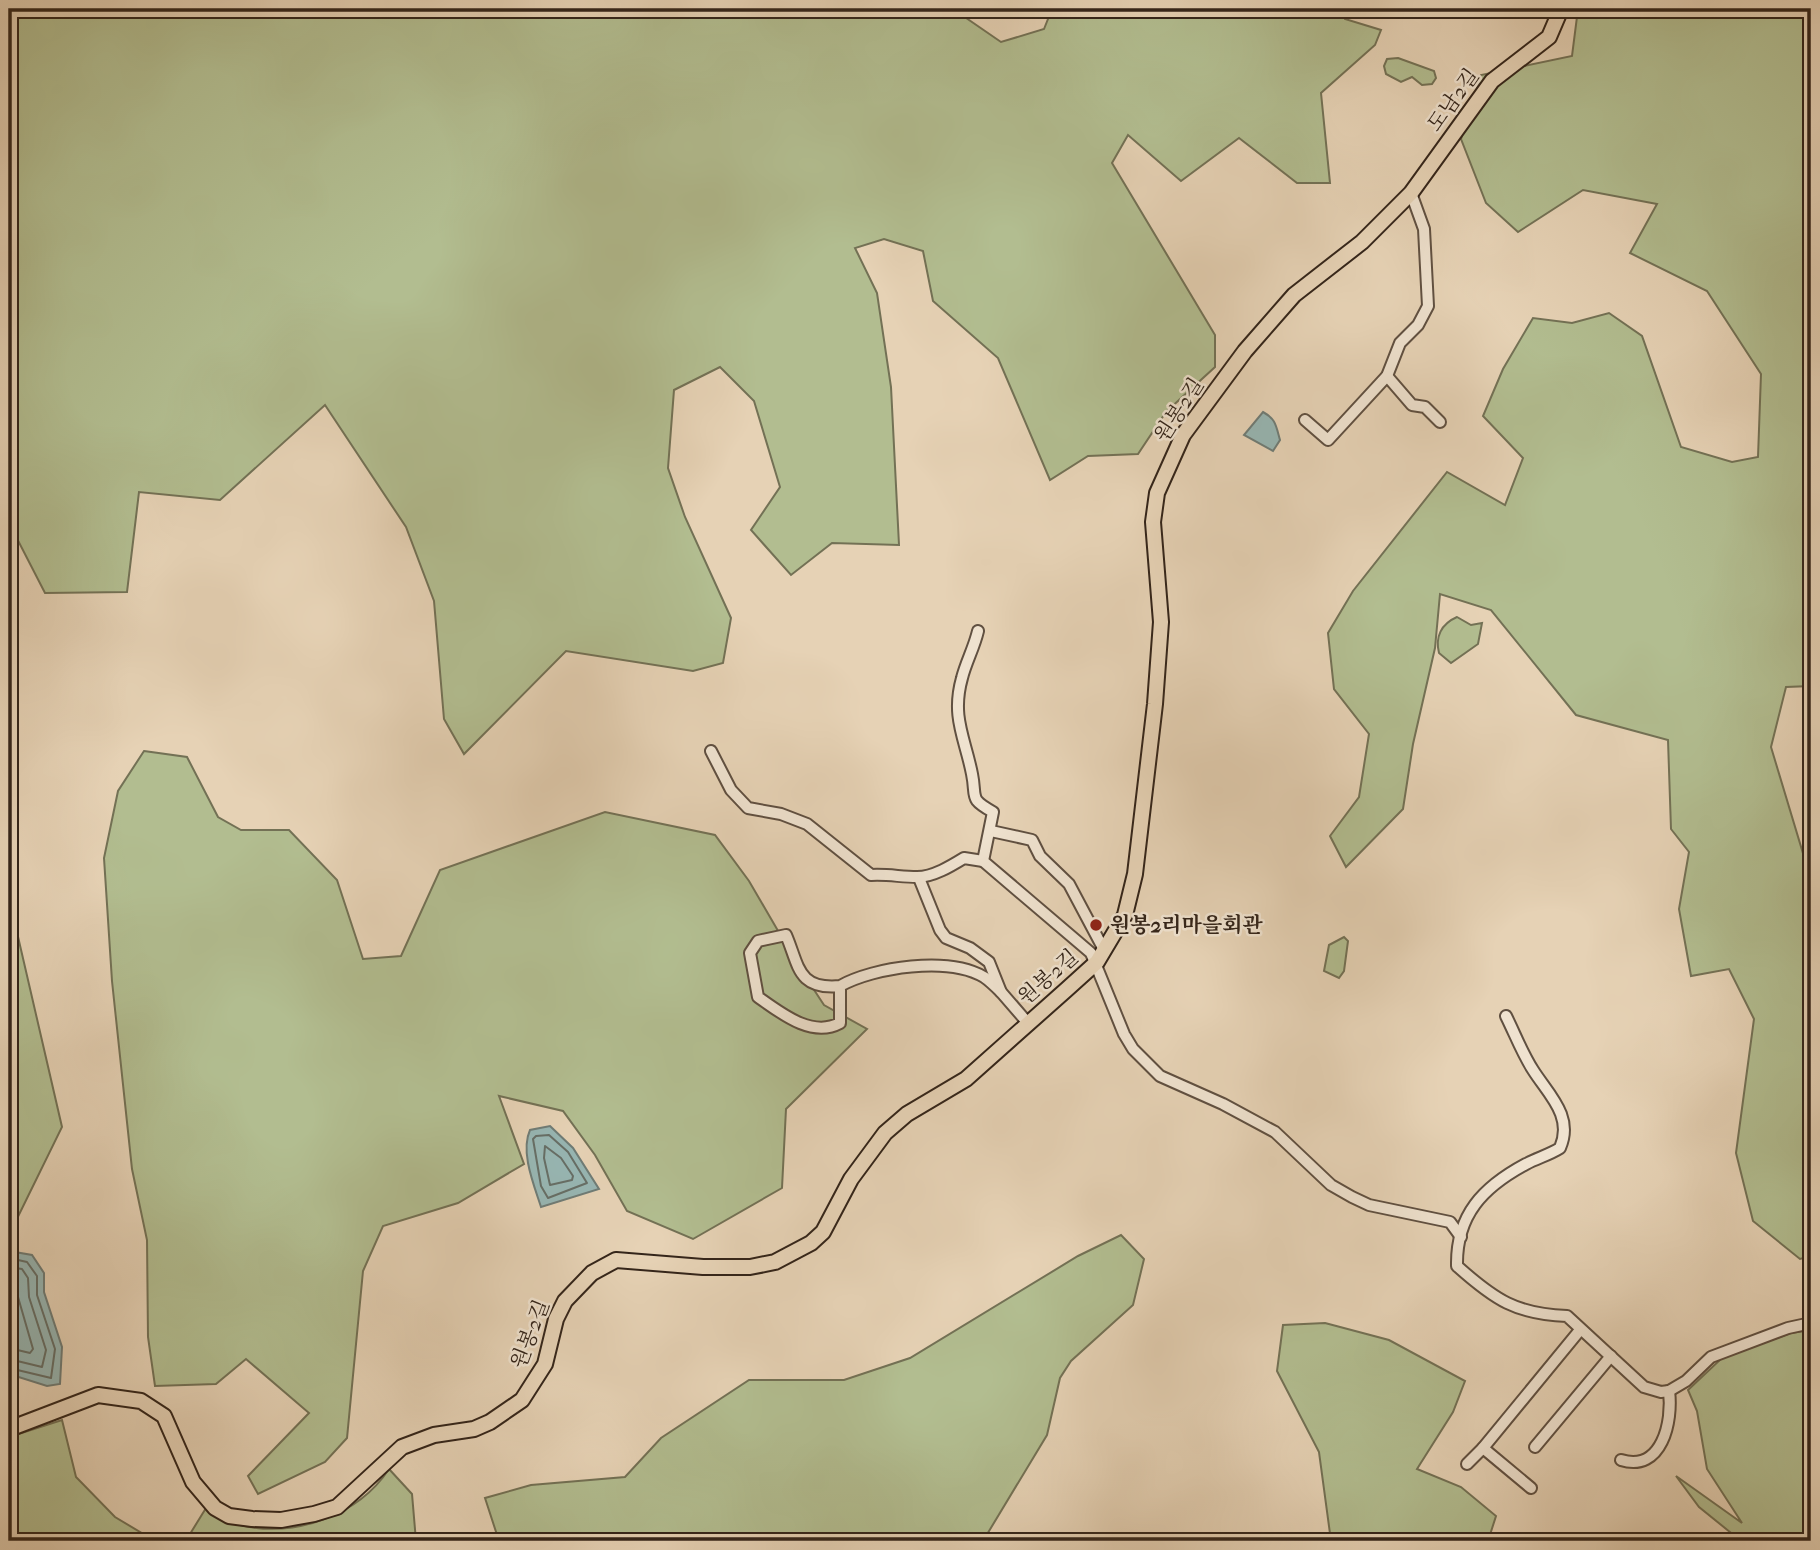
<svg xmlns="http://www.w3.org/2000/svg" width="1820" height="1550" viewBox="0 0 1820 1550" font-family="'IM FELL French Canon','Noto Serif KR',serif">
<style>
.green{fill:#b2bd90;stroke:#737155;stroke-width:2}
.water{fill:#97b6b3;stroke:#6f7c76;stroke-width:2}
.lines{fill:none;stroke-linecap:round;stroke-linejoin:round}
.shore{stroke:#666e66;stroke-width:2}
.minor-casing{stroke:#605041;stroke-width:14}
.major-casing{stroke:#34251a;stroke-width:18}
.minor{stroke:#efe2cf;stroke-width:10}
.major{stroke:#e6d2b5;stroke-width:14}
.poi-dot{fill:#8f2418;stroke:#efe2cf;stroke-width:2.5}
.labels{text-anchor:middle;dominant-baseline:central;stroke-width:5;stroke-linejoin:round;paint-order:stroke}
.street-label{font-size:21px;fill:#34251a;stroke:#efe2cf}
.poi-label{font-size:21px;font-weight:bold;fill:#34251a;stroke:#efe2cf;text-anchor:start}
</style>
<rect width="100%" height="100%" fill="#e6d2b5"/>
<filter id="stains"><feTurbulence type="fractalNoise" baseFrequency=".00286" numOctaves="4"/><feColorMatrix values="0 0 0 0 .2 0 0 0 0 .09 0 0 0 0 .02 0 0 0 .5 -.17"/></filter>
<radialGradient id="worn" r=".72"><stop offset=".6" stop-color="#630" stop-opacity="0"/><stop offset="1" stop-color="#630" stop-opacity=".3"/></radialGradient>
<g class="green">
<path d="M9,9H953L1001,42L1044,29L1052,9H1343L1345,19L1381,30L1375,45L1321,93L1330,183H1297L1239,138L1181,181L1128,135L1112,163L1215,335V367L1166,412L1138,454L1088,456L1050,480L998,358L933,301L923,251L884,239L855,248L877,293L891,387L899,545L832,543L791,575L751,530L780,487L754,401L720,367L674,390L668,468L685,517L731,618L723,663L693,671L566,651L464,754L444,719L434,601L406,527L325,405L220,500L139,492L127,592L45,593L9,523Z"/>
<path d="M1578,9H1811V686L1786,687L1771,747L1811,880V1256L1800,1259L1753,1221L1736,1153L1754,1019L1729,969L1691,976L1679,909L1689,852L1671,829L1668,740L1576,715L1491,610L1440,594L1435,648L1413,744L1403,809L1346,867L1330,836L1359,797L1369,734L1334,689L1328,633L1353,591L1447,472L1505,505L1523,458L1483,416L1503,369L1533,318L1572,323L1609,313L1642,336L1681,447L1732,462L1758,457L1761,374L1707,291L1630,253L1657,204L1583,190L1518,232L1486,203L1461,139L1481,75L1572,56Z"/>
<path d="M1398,58L1434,71L1436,78L1432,84L1422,85L1412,77L1401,82L1386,74L1384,66L1387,59Z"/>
<path d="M1457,617L1471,625L1482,623L1478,644L1451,663L1439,653C1435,637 1441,624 1457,617Z"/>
<path d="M144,751L187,757L218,817L241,830H289L337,880L363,959L401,956L440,870L605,812L715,835L749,881L799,967L824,1005L867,1029L786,1109L782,1188L693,1239L627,1211L595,1155L563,1111L499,1096L524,1164L458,1203L383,1226L363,1271L347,1438L325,1462L258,1494L248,1476L309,1413L246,1359L216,1384L155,1386L148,1337L147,1240L132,1169L112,981L104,858L118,791Z"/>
<path d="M9,910L16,928L62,1127L9,1235Z"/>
<path d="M1344,937L1348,941L1344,971L1339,978L1324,971L1329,945Z"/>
<path d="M1121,1235L1144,1259L1133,1305L1071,1361L1060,1378L1047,1435L983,1541H499L485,1498L531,1485L625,1477L661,1438L749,1380H844L910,1358L1078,1256Z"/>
<path d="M1325,1323L1389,1340L1465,1381L1453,1412L1417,1469L1461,1487L1496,1516L1488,1541H1331L1319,1452L1277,1371L1283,1325Z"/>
<path d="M1811,1330V1538L1792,1536L1788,1541H1741L1699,1507L1676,1476L1742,1523L1707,1469L1697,1411L1688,1390L1723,1357L1791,1333Z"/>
<path d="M62,1420L76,1477L115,1517L155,1541H15L9,1535V1437Z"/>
<path d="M389,1469L412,1494L416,1541H190V1534L206,1508C216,1514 228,1523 240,1525C294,1538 358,1516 389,1469Z"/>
</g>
<g class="water">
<path d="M1263,412C1276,419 1276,426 1280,440L1273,451L1244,435Z"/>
<path d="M550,1126L573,1148L599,1189L541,1207C534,1185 520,1152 530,1130Z"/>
<path d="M9,1251L32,1255L44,1273V1292L62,1347L60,1384L47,1386L9,1374Z"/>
</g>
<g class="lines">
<g class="shore">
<path d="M549,1135L568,1152L587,1183L548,1198L541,1186L533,1139L536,1136Z"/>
<path d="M545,1146L561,1158L573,1176L572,1180L550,1185L544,1158Z"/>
<path d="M9,1258L27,1262L37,1276V1295L55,1349L51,1378L9,1368"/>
<path d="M9,1267L22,1269L28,1278L29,1297L46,1350L42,1367L9,1359"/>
<path d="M9,1278L18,1281V1297L33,1349L30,1353L9,1348"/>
</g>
<defs>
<g id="minor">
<path d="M1387,376L1412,405L1425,407L1440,422"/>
<path d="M1305,420L1328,440L1387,376L1400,343L1418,325L1428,306L1424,229L1411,193"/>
<path d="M978,631C974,648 966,662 962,678C951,717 965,738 972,774C977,798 968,798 993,812L983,861L1091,953L1124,1034L1133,1049L1160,1076L1223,1104L1275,1132L1331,1185L1352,1197L1369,1205L1450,1222L1461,1237"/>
<path d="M711,751L731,790L748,808L781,814L807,824L871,875C888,874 901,877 917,877C933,877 951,866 964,858L983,861"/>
<path d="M991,831L1032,840L1040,856L1069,884L1103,948"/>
<path d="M919,878L940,930L946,938L970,948L989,962L1001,992L1027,1022"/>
<path d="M840,986C797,990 799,965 786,935L758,941L750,953L758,997C782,1014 812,1038 840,1023V986C874,967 948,956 984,977C990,981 996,987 1001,992"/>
<path d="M1506,1016C1515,1034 1522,1053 1533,1070C1548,1094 1574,1116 1560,1148C1549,1155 1537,1158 1526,1164C1483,1187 1456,1215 1457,1266C1495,1300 1516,1314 1567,1316L1644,1387L1661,1392L1669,1391L1686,1381L1711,1357L1788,1328L1811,1323"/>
<path d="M1535,1447L1611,1356"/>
<path d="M1621,1460C1662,1473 1673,1421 1669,1391"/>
<path d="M1467,1464L1483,1448"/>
<path d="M1531,1488L1483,1448L1580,1330"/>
</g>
<path id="major" d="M9,1429L98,1395L141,1401L164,1416L193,1482L215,1508L229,1516L252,1519L281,1520L314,1514L337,1507L402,1447L434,1435L474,1429L490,1422L522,1400L545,1364L556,1319L565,1301L592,1273L616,1260L703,1267H750L775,1262L811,1243L823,1232L851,1179L885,1133L907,1114L966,1079L1066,990L1097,962L1125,915L1135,874L1155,704L1161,622L1153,522L1157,493L1183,435L1245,351L1294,295L1362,242L1411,193L1492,81L1549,37L1561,9"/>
</defs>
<use href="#minor" class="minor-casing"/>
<use href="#major" class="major-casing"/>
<use href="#minor" class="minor"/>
<use href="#major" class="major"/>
</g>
<circle class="poi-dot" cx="1096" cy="925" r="7"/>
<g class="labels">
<g class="street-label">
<text transform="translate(1453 100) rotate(-54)">도남2길</text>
<text transform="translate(1179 410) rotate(-57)">원봉2길</text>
<text transform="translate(1048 977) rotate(-41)">원봉2길</text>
<text transform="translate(530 1334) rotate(-69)">원봉2길</text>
</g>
<g class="poi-label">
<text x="1110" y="925">원봉2리마을회관</text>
</g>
</g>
<rect width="1820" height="1550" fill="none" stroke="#e6d2b5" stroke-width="35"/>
<rect x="10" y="10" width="1799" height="1529" fill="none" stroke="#34251a" stroke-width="3.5"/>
<rect x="18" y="18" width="1785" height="1515" fill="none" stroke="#34251a" stroke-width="2"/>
<rect width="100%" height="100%" filter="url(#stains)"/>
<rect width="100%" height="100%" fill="url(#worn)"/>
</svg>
